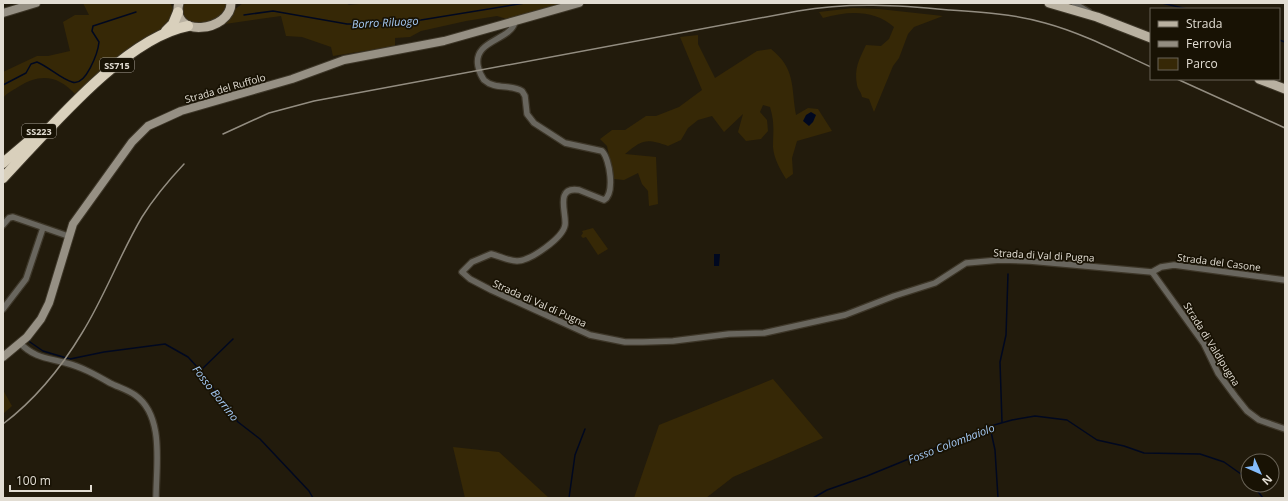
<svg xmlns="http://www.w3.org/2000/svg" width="1288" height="501" viewBox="0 0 1288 501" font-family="'Open Sans',sans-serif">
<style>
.green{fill:#362806}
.water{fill:#000820}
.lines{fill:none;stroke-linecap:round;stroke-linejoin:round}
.stream{stroke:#000820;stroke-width:1.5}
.street-casing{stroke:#3d3628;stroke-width:8}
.secondary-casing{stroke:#3d3628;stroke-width:10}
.primary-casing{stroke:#3d3628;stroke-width:11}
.highway-casing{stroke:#3d3628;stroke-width:12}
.street{stroke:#69665e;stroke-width:5.5}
.secondary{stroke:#969084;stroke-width:8}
.primary{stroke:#b9b1a1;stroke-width:9}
.highway{stroke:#d9d0bc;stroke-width:10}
.rail{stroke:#938d81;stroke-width:1.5}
.labels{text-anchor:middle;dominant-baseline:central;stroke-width:3.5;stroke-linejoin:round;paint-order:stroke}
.shield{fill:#181204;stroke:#a5a095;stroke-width:1}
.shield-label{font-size:9px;font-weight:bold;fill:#e2ddd3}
.street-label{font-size:10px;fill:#e2ddd3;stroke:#181204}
.water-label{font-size:11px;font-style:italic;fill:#a5caf5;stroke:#181204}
</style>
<rect width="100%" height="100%" fill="#221b0c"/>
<g class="green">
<path d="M83,3H170C177,13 170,21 163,28L76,95C58,75 40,73 18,87C12,91 8,92 3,98V72L37,56H48L70,51L63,22L75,15H89Z"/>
<path d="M182,3H227C227,7 226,8 224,12C214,25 203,23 188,22L183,16Z"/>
<path d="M243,3H346L349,5L368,3H567L510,20L497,16L466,21L421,31L410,37L395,38V46L333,56L331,47L302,37L286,36L281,16L225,24L234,10Z"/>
<path d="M853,8L879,9L943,16L914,27L908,34L899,58L893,66L874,112L869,99L862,97C861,91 858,90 857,85C854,68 859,60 866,45L881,46L889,39L894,27C874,9 847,11 823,18L819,12Z"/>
<path d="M698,35V44L715,78L757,51L771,49C796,69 791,87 796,115L808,108L818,109L832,131L797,141L792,158L793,174L786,179C780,169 774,159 773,147C773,131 775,124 770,107L763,105L760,112L767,120L768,131L761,139L746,141L738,132L743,114L724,132L712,116L698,120L688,128L681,140L668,146C646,138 642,140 625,154L656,157L658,204L649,206L648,191L642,184L638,173L624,180L614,179L607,146L600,139L612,130H625L646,116H656L679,107L702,90L680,37Z"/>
<path d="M593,228L608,249L598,255L586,237L583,238L581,236L583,233L582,231Z"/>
<path d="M773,379L823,438L733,477L706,498H634L659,425Z"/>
<path d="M3,390L12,406L3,414Z"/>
<path d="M453,447L499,452L549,498H465Z"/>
</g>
<g class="water">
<path d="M811,112L816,115L813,122L809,126L803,121L806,115Z"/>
<path d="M714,254H720L719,266H714Z"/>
</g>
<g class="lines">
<g class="stream">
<path d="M1162,3L1187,9"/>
<path d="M244,15L273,11L347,24H368L421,20L525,3"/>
<path d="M1279,40L1285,42"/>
<path d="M3,85L26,73L31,64L37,62C49,67 61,79 72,82C86,87 98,52 99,42L92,31L93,26L136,12"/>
<path d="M27,340L43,351L70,359L104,352L165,344L188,357L199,369L238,422L260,439L309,491L313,498"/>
<path d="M201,370L233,339"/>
<path d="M1002,422L1000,362L1006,335L1008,274"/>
<path d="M990,427L995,450L998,498"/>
<path d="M1253,485L1263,498"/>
<path d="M569,498L575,455L585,429"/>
<path d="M813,498L827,490L867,476L987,427L1012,420L1035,416L1067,420L1097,440L1124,446L1144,453L1200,454L1224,462L1248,479"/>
</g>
<defs>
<g id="street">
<path d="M1074,3L1089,12"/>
<path d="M515,22C510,41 473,40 478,66C479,71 481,76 484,80C495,90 511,84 522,91L525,96L527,114L534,123L565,143L602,151C610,159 615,194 604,200L579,190C554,186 567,214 565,225C563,238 530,261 517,261C508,261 500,256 491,254L472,262L462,272L470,279L491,290L590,335L625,342H643L673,341L729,334L764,333L845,315L894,296L935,283L966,263L1000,260L1030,261L1152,272"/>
<path d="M3,225L9,218L13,217L68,236"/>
<path d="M1152,272L1204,344L1218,373L1235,396L1247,411L1259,420L1285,429"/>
<path d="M1152,272L1161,267L1174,265L1285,280"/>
<path d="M3,309L26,279L43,228"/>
<path d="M20,343C34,358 48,358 66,363C82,367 96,375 110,383C118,387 128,390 135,395C165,416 156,466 156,498"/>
</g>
<g id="secondary">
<path d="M3,13L36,3"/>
<path d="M3,357L27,337L41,319L49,303L73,224L132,142L148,126L181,111L292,79L344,60L444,41L579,3"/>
</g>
<g id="primary">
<path d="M179,3C169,39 231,32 231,3"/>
<path d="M1049,3L1097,17L1151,38"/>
<path d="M1259,79L1285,89"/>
</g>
<g id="highway">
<path d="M166,31L173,24L178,12"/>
<path d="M3,163L43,129"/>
<path d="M3,178C47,132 124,38 188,26"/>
</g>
</defs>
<use href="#street" class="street-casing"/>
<use href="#secondary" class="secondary-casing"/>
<use href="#primary" class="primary-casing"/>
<use href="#highway" class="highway-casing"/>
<use href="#street" class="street"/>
<use href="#secondary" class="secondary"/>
<use href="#primary" class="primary"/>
<use href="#highway" class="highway"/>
<g class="rail">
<path d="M1177,79L1285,128"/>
<path d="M223,134L269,113L314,101L798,11C849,2 898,5 949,10C981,12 1014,14 1045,23C1082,33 1116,51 1151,67"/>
<path d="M3,424C36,399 61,368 82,333C105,296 120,254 142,217C154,198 168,181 184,164"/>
</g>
</g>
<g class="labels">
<g class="shield">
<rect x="100" y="58" width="34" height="14" rx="3"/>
<rect x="22" y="124" width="34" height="14" rx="3"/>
</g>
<g class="shield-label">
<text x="117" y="65">SS715</text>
<text x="39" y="131">SS223</text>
</g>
<g class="street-label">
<text transform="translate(225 88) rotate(-16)">Strada del Ruffolo</text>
<text transform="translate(1044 255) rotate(3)">Strada di Val di Pugna</text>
<text transform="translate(1219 262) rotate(7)">Strada del Casone</text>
<text transform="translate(540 303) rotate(24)">Strada di Val di Pugna</text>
<text transform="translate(1212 344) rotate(58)">Strada di Valdipugna</text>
</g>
<g class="water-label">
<text transform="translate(385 22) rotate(-3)">Borro Riluogo</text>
<text transform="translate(216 393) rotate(52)">Fosso Borrino</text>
<text transform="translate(951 443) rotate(-21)">Fosso Colombaiolo</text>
</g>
</g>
<rect width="1288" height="501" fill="none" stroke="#e2ddd3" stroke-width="8"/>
<rect x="1150" y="8" width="130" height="72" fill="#181204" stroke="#696357"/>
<rect x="1158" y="21" width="20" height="6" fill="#b9b1a1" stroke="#696357"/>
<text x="1186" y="28" font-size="12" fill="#e2ddd3">Strada</text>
<rect x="1158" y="41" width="20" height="6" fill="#938d81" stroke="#696357"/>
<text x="1186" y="48" font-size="12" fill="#e2ddd3">Ferrovia</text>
<rect x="1158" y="58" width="20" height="12" fill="#362806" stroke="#696357"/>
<text x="1186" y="68" font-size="12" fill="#e2ddd3">Parco</text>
<g transform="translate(1260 473) rotate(135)"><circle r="19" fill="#181204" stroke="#696357"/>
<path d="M0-3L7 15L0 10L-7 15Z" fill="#84bcfb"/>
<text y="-6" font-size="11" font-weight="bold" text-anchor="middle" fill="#e2ddd3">N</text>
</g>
<path d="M10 485v6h81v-6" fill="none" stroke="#e2ddd3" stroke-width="2"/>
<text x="16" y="485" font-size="12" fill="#e2ddd3" stroke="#181204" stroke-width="3" paint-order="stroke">100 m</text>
</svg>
